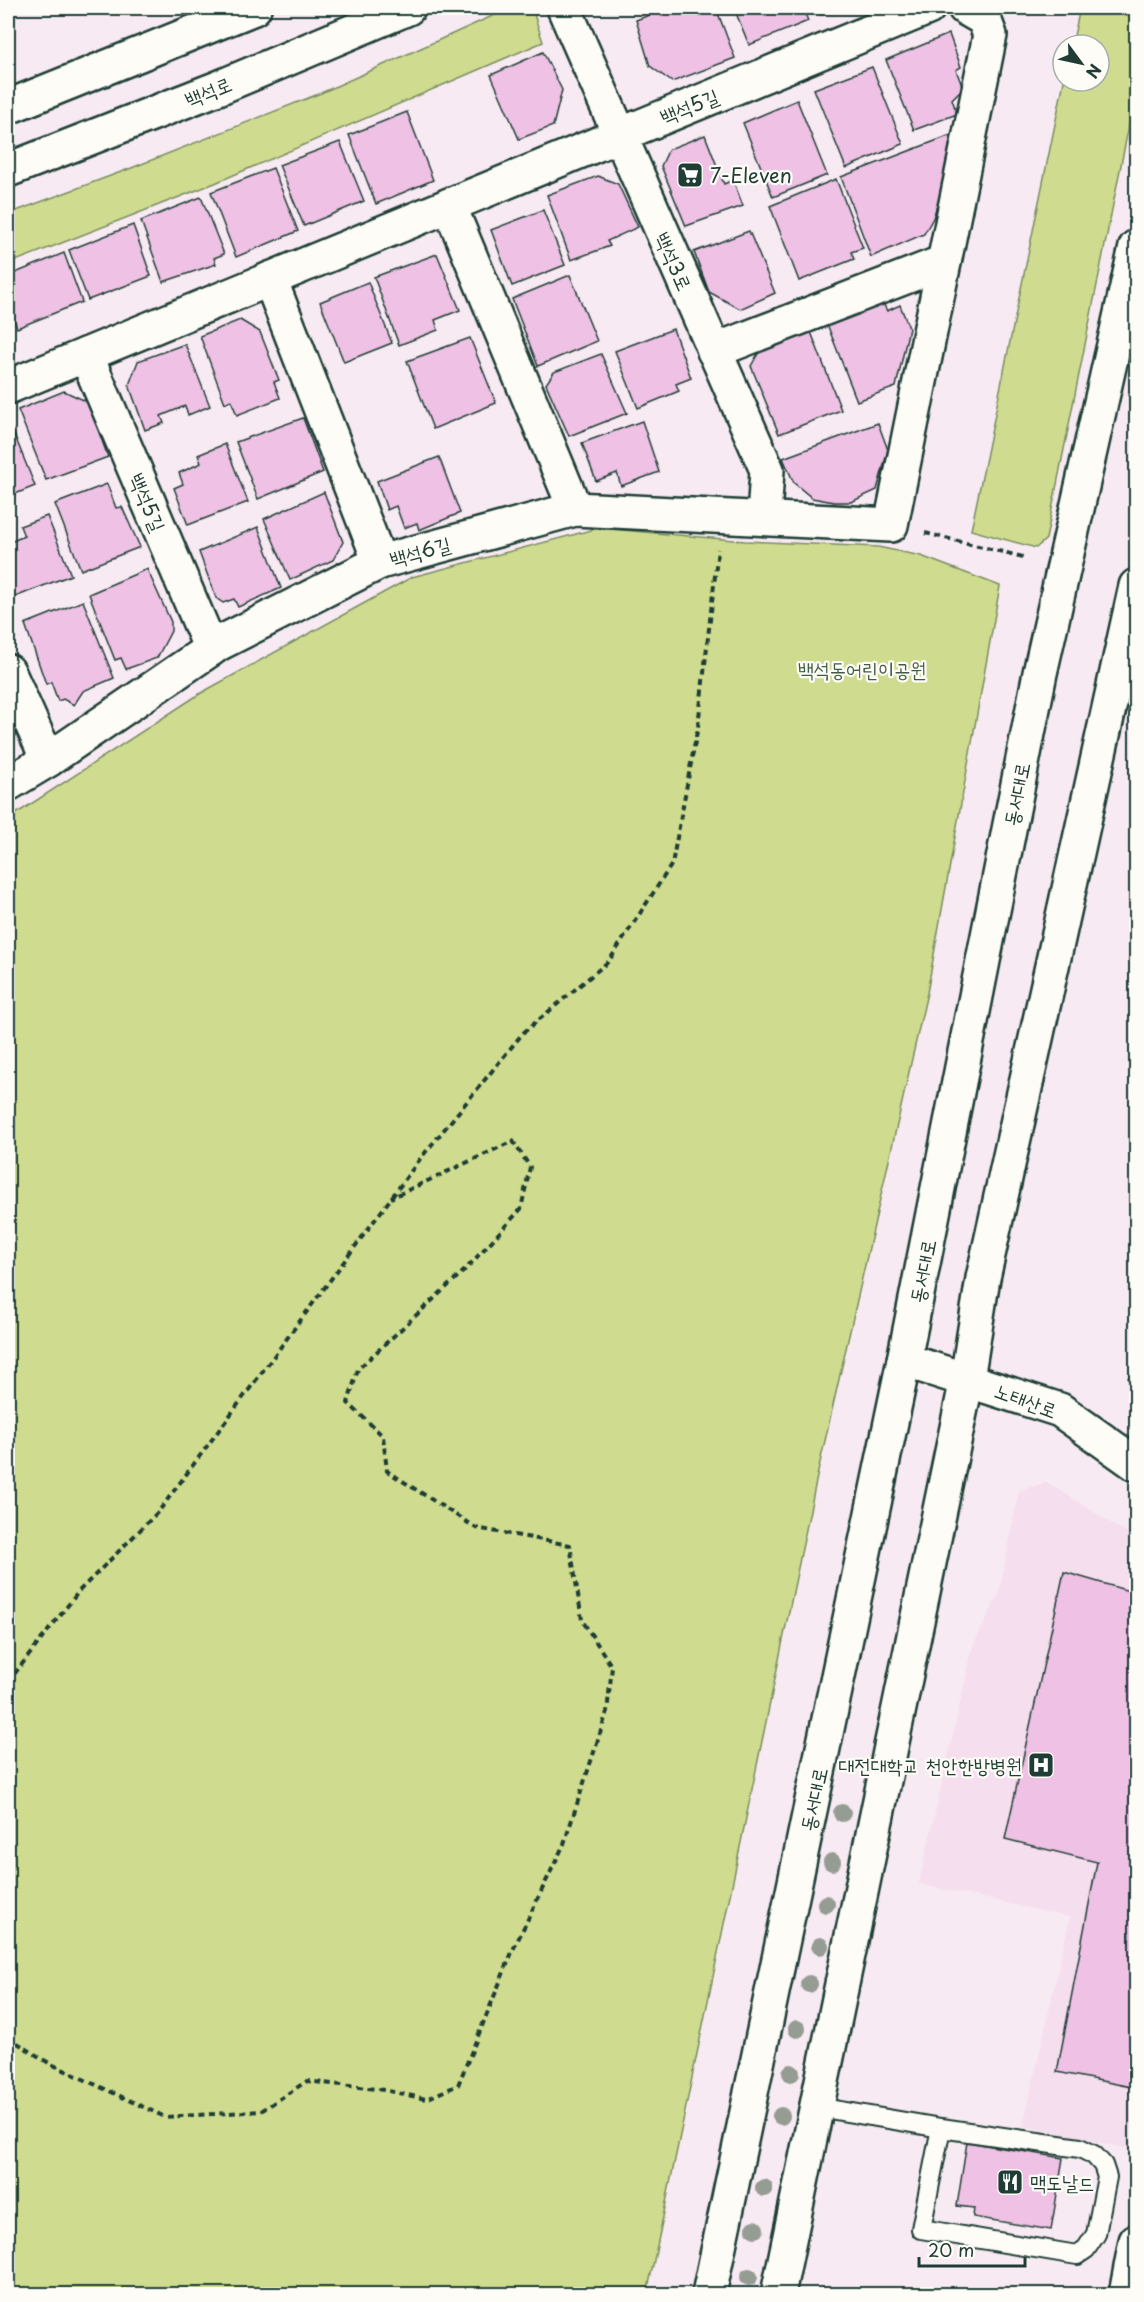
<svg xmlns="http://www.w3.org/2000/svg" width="1144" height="2302" viewBox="0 0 1144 2302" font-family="'Playpen Sans','Poor Story',sans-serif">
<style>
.built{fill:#f5deee}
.green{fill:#cfdc8f;stroke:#778c62;stroke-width:1.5}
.building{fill:#eec1e5;stroke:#1f3d34;stroke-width:1.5}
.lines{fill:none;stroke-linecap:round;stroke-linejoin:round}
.service-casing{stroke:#1f3d34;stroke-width:22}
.minor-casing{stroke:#1f3d34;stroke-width:38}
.tertiary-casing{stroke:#1f3d34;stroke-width:38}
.secondary-casing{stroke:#1f3d34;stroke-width:38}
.path{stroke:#1f3d34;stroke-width:4;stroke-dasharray:6 4.5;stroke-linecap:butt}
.service{stroke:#fdfcf7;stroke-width:18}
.minor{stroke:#fdfcf7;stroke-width:33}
.tertiary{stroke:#fdfcf7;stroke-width:33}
.secondary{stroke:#fdfcf7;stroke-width:33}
.tree{fill:#949c93}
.labels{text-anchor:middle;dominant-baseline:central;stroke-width:4.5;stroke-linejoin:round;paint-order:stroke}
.street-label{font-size:20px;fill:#1f3d34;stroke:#fdfcf7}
.poi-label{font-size:20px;fill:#1f3d34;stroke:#fdfcf7;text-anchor:start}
.park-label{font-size:20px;fill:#425d46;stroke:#fdfcf7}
</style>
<rect width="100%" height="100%" fill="#f8eaf2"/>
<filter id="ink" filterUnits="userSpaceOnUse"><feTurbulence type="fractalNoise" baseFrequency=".0167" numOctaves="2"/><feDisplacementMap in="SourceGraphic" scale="12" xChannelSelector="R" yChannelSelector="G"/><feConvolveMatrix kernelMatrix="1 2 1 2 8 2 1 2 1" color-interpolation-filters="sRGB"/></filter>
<g filter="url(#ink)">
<path class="built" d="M1047,1482L1136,1539V2107L1128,2149L1023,2126L1070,1917L919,1884L973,1646L999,1594L1019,1491Z"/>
<g class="green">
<path d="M510,8H532L543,42L215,183L8,264V214L129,169L321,93Z"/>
<path d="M1080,8H1136V90L1046,539L1036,548L971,530L1064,81H1099V45H1072Z"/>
<path d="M599,528L745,541L878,547L921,556L1000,586L927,993L819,1467L647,2294H8V819L201,693L412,577Z"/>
</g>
<g class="building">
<path d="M668,8H716L735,58L672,82L650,66L636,20Z"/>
<path d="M734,8H803L808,21L749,45Z"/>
<path d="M818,8H841L821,15Z"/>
<path d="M949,34L961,67L956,70L963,88L952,99L957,114L914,130L886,60Z"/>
<path d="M543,52L562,90L553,126L519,139L491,75Z"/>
<path d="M872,67L903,144L846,168L814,89Z"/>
<path d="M797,100L827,175L773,197L743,123Z"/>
<path d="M407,112L433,180L376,204L349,135Z"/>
<path d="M705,135L724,184L733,180L743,206L686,226L661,166L669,149Z"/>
<path d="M951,135L944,183L933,218L924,234L871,257L841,177Z"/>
<path d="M340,142L364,201L304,226L279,165Z"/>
<path d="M273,168L298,231L236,257L211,192Z"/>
<path d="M598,176L618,184L638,227L607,241L610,246L571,260L547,195Z"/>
<path d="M836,179L863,248L851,252L854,259L799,281L770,206Z"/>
<path d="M201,197L224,254L214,258L216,264L163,282L141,221Z"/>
<path d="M543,210L565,265L512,286L491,230Z"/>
<path d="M133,225L151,276L88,300L69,250Z"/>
<path d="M749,231L775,293L740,309L709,292L694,252Z"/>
<path d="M64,253L82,302L17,328L8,303V276Z"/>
<path d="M437,254L460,310L435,320L438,330L399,345L374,277Z"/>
<path d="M570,275L597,341L538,366L512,299Z"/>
<path d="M368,282L392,343L344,362L320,302Z"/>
<path d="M883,303L887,311L900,305L909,328L896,387L857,401L827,324Z"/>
<path d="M240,320L260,332L279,380L274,382L280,398L237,415L231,400L225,403L200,336Z"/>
<path d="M673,329L691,378L676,384L679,391L638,408L615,351Z"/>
<path d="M811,332L841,410L779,434L751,366L759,352Z"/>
<path d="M470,338L496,403L433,429L407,361Z"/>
<path d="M185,344L210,406L188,415L185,406L161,416L164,423L145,430L129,385L138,361Z"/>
<path d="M601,354L627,413L569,436L546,384L554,372Z"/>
<path d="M64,391L88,402L108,457L46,480L18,410Z"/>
<path d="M303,418L323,472L258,499L236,442Z"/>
<path d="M8,419L35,486L8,497Z"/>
<path d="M642,421L659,472L621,486L617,473L596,481L582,443Z"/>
<path d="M878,423L888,450L877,490L851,502H834L812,498L794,483L783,458Z"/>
<path d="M225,444L248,502L188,525L174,488L183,484L179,473L201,463L198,455Z"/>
<path d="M439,457L460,513L419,530L417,523L404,528L396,506L387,510L377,481Z"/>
<path d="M107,484L116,508L122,507L140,547L81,570L55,504Z"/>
<path d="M324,492L343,542L333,560L290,580L264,519Z"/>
<path d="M47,516L71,575L10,599L8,594V559L10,558L8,543L24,536L20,526Z"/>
<path d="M258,527L281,588L238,607L234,599L223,603L216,598L199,552Z"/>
<path d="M147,569L171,622V631L157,658L126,669L121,658L115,660L89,594Z"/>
<path d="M83,601L114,678L83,691L74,705L63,699L58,701L51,682L46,684L25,624Z"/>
<path d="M1136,1360V1383L1128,1379Z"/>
<path d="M1064,1572L1136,1593V2088L1057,2072L1097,1862L1005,1839Z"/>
<path d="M967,2142L1063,2158L1051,2230L973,2217L974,2208L957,2206Z"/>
</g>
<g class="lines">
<defs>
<path id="service" d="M817,2107L941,2128L1080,2148L1094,2155L1103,2165L1107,2177L1096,2234L1086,2249L1077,2255L921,2229L941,2128"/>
<g id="minor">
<path d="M564,8L767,470L764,518"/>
<path d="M449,205L575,509"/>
<path d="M270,279L380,562"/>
<path d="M714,351L944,262"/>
<path d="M86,355L211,649"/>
<path d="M8,387L928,8"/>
<path d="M8,671L48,760"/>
<path d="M8,784L48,760L218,644L380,562L575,509L891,525L990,35L984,19L965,8"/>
<path d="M1126,2294L1136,2241"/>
</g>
<path id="tertiary" d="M904,1360L1060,1410L1136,1464"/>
<g id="secondary">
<path d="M8,107L254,8"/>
<path d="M8,170L218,88L408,8"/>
<path d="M709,2294L904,1360L1040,673L1136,247"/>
<path d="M778,2294L967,1379L983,1278L1136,586"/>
</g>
</defs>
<use href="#service" class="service-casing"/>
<use href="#minor" class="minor-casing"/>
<use href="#tertiary" class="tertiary-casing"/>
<use href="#secondary" class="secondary-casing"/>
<g class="path">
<path d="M925,533L1023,557"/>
<path d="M8,1682L80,1590L159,1511L420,1159L523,1033L609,961L672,864L698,726L718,549"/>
<path d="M8,2037L49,2063L165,2117L261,2111L307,2081L384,2090L426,2099L458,2085L513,1950L564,1844L607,1712L612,1667L582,1620L570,1545L476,1528L387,1471L383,1436L348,1403L358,1369L464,1271L521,1209L530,1167L513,1141L391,1198"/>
</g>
<use href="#service" class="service"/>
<use href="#minor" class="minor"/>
<use href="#tertiary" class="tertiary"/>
<use href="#secondary" class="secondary"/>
</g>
<g class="tree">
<circle cx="842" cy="1813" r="9"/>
<circle cx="832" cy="1862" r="9"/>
<circle cx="826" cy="1904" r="9"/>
<circle cx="820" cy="1946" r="9"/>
<circle cx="809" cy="1984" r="9"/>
<circle cx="797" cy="2029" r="9"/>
<circle cx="791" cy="2073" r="9"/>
<circle cx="781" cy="2116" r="9"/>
<circle cx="764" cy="2188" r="9"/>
<circle cx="755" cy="2229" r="9"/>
<circle cx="749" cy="2277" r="9"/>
</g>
</g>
<defs>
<symbol id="supermarket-square" viewBox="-11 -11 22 22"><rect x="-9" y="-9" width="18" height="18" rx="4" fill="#1f3d34" stroke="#fdfcf7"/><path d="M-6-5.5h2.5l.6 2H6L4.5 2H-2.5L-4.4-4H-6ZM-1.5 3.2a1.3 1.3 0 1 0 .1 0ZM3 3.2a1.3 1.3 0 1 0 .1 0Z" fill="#fff"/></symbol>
<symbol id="hospital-square" viewBox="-11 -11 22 22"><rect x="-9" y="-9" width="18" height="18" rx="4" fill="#1f3d34" stroke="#fdfcf7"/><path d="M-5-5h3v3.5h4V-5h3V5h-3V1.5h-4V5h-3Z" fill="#fff"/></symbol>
<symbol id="restaurant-square" viewBox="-11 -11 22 22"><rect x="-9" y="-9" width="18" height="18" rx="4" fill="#1f3d34" stroke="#fdfcf7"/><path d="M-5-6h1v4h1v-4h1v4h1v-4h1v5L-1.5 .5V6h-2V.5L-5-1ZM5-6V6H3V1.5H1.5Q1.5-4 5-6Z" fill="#fff"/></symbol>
</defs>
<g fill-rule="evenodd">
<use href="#supermarket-square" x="675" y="160" width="30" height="30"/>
<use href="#hospital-square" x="1026" y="1750" width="30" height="30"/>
<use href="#restaurant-square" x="995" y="2167" width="30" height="30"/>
</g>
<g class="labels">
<g class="street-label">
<text transform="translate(208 91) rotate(-22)">백석로</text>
<text transform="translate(689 106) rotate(-22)">백석5길</text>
<text transform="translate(674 261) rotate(66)">백석3로</text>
<text transform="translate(148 502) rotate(67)">백석5길</text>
<text transform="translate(420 551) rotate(-15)">백석6길</text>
<text transform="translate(1016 794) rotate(-79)">동서대로</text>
<text transform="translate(922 1271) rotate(-79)">동서대로</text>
<text transform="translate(1026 1400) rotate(20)">노태산로</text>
<text transform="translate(813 1799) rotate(-78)">동서대로</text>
</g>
<g class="poi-label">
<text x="710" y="175">7-Eleven</text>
<text x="1022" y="1765" text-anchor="end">대전대학교 천안한방병원</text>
<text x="1030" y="2182">맥도날드</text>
</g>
<g class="park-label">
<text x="862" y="669">백석동어린이공원</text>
</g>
</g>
<rect width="1144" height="2302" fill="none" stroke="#fdfcf7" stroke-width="30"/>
<rect x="15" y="15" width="1114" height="2272" fill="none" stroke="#1f3d34" stroke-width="2" filter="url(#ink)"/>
<g transform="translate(1081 63) rotate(123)"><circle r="28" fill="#fdfcf7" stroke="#a4b0a9" stroke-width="1.5"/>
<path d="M0-4.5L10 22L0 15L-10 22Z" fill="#1f3d34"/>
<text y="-9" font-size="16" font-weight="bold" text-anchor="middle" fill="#1f3d34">N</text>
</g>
<path d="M919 2257v9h106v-9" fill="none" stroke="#1f3d34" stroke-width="3"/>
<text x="928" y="2257" font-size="18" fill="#1f3d34" stroke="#fdfcf7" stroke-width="4.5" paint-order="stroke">20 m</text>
</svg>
